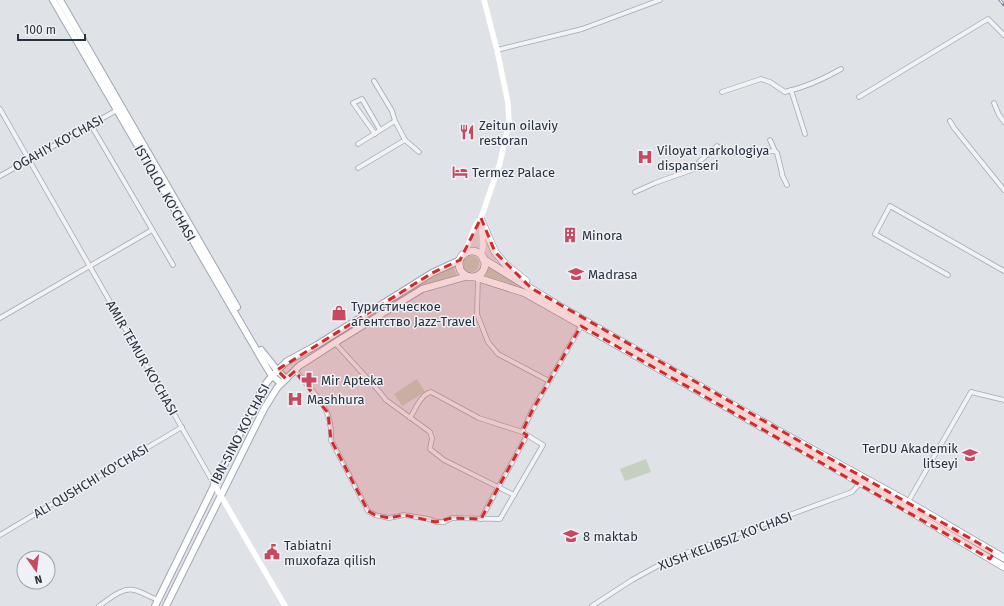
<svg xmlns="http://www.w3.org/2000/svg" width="1004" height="606" viewBox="0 0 1004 606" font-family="'Fira Sans',sans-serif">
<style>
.green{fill:#c5d1c0}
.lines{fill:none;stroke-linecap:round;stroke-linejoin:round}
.minor-casing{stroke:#a4a9b1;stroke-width:5.5}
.primary-casing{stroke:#9ea7b3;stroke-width:8}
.trunk-casing{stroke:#86909e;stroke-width:8}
.minor{stroke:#f1f3f6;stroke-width:4}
.secondary{stroke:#fff;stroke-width:5.5}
.primary{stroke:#fff;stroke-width:6}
.trunk{stroke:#fff;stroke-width:7}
.rail-casing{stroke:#798290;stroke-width:3}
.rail{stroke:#eef1f5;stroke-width:1.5;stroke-dasharray:4.5;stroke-linecap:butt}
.marked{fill:#d62828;fill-opacity:0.2;stroke:#d62828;stroke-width:3;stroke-dasharray:8 5;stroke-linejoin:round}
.labels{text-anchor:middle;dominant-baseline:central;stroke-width:3;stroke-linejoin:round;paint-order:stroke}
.poi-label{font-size:13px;fill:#28313e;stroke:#eef1f5;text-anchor:start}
.street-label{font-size:13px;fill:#28313e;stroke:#eef1f5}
</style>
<rect width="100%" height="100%" fill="#dfe2e7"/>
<g class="green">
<circle cx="471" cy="264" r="8"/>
<path d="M453,266L457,276L419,286Z"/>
<path d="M488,266L518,286L485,276Z"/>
<path d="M417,379L425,392L402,406L394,394Z"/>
<path d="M646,459L651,472L625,481L620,469Z"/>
</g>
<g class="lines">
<defs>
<g id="minor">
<path d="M497,50L582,29L660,0"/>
<path d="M374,81L392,111L395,121"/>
<path d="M791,90L805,134"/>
<path d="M722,92L761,79L770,82L785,92C806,87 822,80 841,69"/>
<path d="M859,97L988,19L1004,35"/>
<path d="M994,103L999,115L1004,122"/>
<path d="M0,109L214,484"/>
<path d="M950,121L954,128L1004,190"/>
<path d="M91,125L173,265"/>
<path d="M375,134L353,103L362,99L380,130"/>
<path d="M770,140L775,151"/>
<path d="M358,144L395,121L405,140L419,152"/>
<path d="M358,168L405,140"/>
<path d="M0,176L117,110"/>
<path d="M635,192L655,183L694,169L700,161L717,146L732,153H752L775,151L777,153L782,173V175L787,185"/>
<path d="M948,275L875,234L890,206L1004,271"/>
<path d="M478,278L477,314L488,342L498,354L549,381"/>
<path d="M0,318L152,230"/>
<path d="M335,343L378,390L386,400L430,432L432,438L430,449L444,460L514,495"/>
<path d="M295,370C314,395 333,406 331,440L368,511L375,515L389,518L404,515L429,519L436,522H444L452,518L500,519L543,445L527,435"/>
<path d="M410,418C415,410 421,394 431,392L479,418L522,432"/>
<path d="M908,502L971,392L1004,400"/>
<path d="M481,519L527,435L522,432L532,411L581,326"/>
<path d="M0,535L182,427"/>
<path d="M99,606C108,600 122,587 134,590C142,592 150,597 158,600"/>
<path d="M592,606L632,580L672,558L852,492L860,483"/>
</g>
<g id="primary">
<path d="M53,0L261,358L272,376L281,383"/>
<path d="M60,0L237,307"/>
<path d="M261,350L277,370L286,379"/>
<path d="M155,606L236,441L264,386L272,376L286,362L317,345L432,273L460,260"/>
<path d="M166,606L264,409L277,388L299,366L341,339L422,289L468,276"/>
</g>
<g id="trunk">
<path d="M481,220L495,252L506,265L526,281"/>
<circle cx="472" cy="264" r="13"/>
<path d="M483,259L559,306L777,430L908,502L1004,558"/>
<path d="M475,277L525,293L903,507L1004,567"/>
</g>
</defs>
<use href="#minor" class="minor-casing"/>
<use href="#primary" class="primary-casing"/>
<use href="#trunk" class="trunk-casing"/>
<use href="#minor" class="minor"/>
<g class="secondary">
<path d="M464,255L476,224L481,218"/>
<path d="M481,256L483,245L481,218L500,163L509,122L508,103L497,50L484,0"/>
<path d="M214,484L285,606"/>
</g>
<use href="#primary" class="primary"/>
<use href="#trunk" class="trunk"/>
<defs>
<path id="rail" d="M1000,0L1004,5"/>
</defs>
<use href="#rail" class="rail-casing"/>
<use href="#rail" class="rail"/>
</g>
<path class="marked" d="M481,218L495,252L531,288L994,552L990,559L581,326L532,411L522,432L527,435L481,519L452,518L436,522L404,515L389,518L375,515L368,511L331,440L328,413L295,371L286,379L277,370L432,273L460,260Z"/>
<defs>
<symbol id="restaurant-bare" viewBox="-9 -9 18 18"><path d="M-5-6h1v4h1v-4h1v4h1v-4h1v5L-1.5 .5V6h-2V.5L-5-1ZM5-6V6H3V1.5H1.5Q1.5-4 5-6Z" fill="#c9475f" stroke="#eef1f5" stroke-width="2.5" paint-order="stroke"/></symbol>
<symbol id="hospital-bare" viewBox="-9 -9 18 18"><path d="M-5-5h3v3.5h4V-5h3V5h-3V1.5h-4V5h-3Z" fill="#c9475f" stroke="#eef1f5" stroke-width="2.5" paint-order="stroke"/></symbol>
<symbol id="hotel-bare" viewBox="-9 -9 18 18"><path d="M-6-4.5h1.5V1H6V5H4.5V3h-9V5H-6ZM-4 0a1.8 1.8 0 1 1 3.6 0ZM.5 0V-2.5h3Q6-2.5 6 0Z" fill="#c9475f" stroke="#eef1f5" stroke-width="2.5" paint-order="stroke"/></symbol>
<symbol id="building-bare" viewBox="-9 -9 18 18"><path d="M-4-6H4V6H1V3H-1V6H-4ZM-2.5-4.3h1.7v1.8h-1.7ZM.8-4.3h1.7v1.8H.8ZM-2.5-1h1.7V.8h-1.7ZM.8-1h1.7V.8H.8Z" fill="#c9475f" stroke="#eef1f5" stroke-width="2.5" paint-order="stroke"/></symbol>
<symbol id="university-bare" viewBox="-9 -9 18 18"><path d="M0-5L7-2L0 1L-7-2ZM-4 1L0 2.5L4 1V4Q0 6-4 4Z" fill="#c9475f" stroke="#eef1f5" stroke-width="2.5" paint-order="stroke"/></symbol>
<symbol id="shop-bare" viewBox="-9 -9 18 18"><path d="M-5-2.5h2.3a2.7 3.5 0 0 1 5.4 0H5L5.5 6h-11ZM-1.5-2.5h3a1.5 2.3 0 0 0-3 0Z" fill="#c9475f" stroke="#eef1f5" stroke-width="2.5" paint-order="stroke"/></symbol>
<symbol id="pharmacy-bare" viewBox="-9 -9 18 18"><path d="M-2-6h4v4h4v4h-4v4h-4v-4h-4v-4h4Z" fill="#c9475f" stroke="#eef1f5" stroke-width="2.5" paint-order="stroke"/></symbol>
<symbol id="school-bare" viewBox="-9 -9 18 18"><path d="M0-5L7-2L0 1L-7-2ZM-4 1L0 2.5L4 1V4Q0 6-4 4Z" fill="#c9475f" stroke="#eef1f5" stroke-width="2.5" paint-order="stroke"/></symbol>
<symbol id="civic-bare" viewBox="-9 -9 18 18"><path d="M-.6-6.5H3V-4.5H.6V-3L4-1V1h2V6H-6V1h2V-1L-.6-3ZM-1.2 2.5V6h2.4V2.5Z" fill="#c9475f" stroke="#eef1f5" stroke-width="2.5" paint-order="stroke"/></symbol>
</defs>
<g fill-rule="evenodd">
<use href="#restaurant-bare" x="456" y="121" width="22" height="22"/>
<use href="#hospital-bare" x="634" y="146" width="22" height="22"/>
<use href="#hotel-bare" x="449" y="161" width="22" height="22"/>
<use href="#building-bare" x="559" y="224" width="22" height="22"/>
<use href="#university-bare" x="565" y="263" width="22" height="22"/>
<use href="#shop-bare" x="328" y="302" width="22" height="22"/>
<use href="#pharmacy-bare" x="298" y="369" width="22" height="22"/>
<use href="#hospital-bare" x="284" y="388" width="22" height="22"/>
<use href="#university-bare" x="959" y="444" width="22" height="22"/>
<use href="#school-bare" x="560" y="525" width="22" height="22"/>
<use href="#civic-bare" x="261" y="541" width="22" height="22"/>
</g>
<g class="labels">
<g class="poi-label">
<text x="479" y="125">Zeitun oilaviy<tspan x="479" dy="15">restoran</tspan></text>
<text x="657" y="150">Viloyat narkologiya<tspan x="657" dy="15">dispanseri</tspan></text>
<text x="472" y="172">Termez Palace</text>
<text x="582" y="235">Minora</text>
<text x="588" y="274">Madrasa</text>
<text x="351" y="306">Туристическое<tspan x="351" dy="15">агентство Jazz-Travel</tspan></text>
<text x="321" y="380">Mir Apteka</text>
<text x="307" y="399">Mashhura</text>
<text x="958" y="448" text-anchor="end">TerDU Akademik<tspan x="958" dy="15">litseyi</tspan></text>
<text x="583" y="536">8 maktab</text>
<text x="284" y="545">Tabiatni<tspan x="284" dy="15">muxofaza qilish</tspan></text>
</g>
<g class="street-label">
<text transform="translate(58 143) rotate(-29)">OGAHIY KO'CHASI</text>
<text transform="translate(165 193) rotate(60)">ISTIQLOL KO'CHASI</text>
<text transform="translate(142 358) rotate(60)">AMIR TEMUR KO'CHASI</text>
<text transform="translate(240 434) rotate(-62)">IBN-SINO KO'CHASI</text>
<text transform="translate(91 481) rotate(-31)">ALI QUSHCHI KO'CHASI</text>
<text transform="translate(725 541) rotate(-21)">XUSH KELIBSIZ KO'CHASI</text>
</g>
</g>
<g transform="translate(36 570) rotate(166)"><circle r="19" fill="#eef1f5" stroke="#9fa4ac"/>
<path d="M0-3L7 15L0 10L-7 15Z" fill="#c9475f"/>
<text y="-6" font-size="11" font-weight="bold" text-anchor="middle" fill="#28313e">N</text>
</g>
<path d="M18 34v6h67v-6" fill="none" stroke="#28313e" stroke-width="2"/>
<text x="24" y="34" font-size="12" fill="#28313e" stroke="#eef1f5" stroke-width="3" paint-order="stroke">100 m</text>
</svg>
